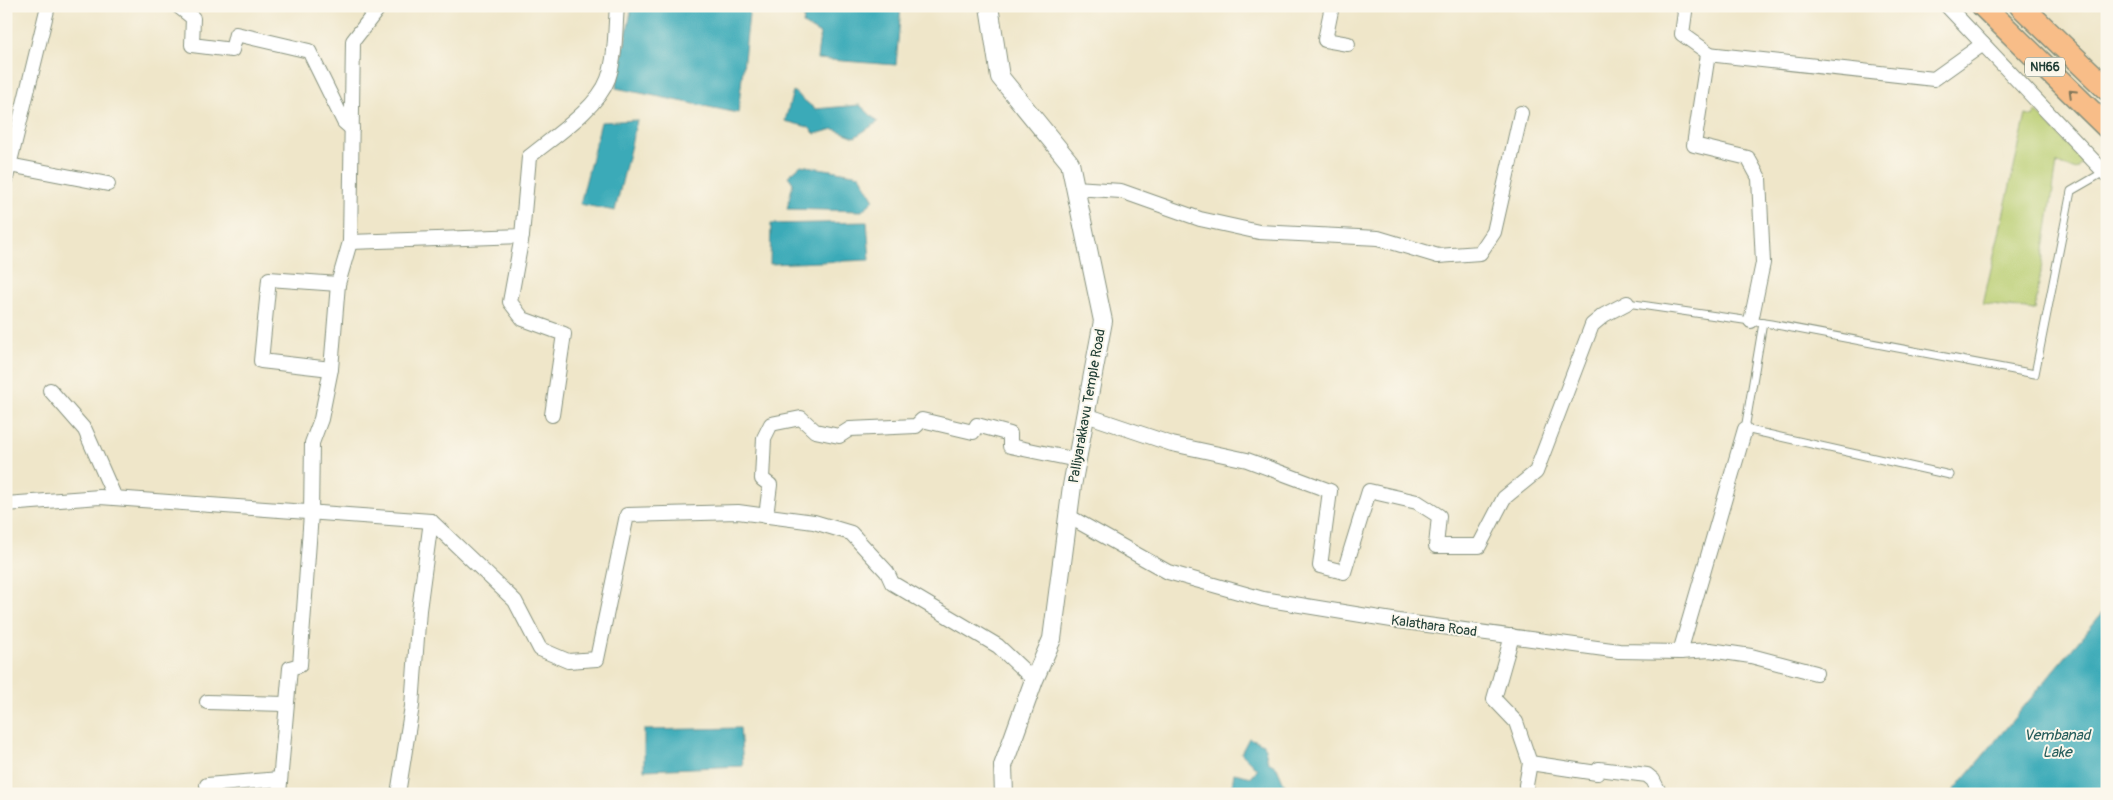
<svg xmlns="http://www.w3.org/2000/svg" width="2113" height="800" viewBox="0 0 2113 800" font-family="Pangolin,sans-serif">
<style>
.green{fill:#bace72;stroke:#6c8653}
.water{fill:#3baab8;stroke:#2d7476}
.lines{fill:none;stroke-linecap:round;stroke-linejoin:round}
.service-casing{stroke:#87927e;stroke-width:9}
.minor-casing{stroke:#87927e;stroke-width:16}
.tertiary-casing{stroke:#87927e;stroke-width:20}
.trunk-casing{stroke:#87927e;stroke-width:25}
.service{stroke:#fff;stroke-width:7}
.minor{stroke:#fff;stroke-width:14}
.tertiary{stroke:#fff;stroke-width:18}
.trunk{stroke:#f8bd88;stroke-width:22}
.oneway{stroke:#81775a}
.labels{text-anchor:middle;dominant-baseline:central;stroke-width:4;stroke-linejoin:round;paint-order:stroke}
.shield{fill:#fbf7ec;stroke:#61756b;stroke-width:1}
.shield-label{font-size:12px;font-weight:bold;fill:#1f3d34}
.street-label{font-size:14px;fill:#1f3d34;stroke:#fbf7ec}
.water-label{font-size:15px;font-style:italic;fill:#275e5c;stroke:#fbf7ec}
</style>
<rect width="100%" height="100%" fill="#fbf7ec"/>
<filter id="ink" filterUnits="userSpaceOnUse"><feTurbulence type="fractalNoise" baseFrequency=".02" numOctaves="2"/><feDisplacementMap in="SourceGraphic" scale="10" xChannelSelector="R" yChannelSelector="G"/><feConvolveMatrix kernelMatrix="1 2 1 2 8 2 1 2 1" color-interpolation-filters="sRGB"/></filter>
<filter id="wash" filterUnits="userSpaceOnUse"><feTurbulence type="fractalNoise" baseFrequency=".0096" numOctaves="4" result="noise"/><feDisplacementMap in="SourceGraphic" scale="20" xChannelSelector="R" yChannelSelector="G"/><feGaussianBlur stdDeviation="1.12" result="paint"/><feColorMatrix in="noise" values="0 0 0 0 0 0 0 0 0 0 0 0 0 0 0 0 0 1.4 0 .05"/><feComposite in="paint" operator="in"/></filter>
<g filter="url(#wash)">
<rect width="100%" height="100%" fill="#efe6c9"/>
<path class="green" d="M2036,111L2083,161L2076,170L2057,163L2035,310L1983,304L2026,115L2033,117Z"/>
<g class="water">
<path d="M632,6H750L738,113L616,88Z"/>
<path d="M806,6H901L896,65L817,59L820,34L803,24Z"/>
<path d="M793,91L815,109L860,105L878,122L855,137L834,129L815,134L808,127L785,121Z"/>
<path d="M637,120L615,211L580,204L601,122Z"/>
<path d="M801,165L860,175L874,200L862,211L787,209L793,183L788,176Z"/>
<path d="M867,222L870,260L770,264L771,224Z"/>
<path d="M2107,607V794H1951Z"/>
<path d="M740,728L743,766L644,770V730Z"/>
<path d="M1249,738L1264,744L1268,762L1277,767L1286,788L1312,794H1237L1238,791L1232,786L1234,773L1252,777L1257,769L1241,753Z"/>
</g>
</g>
<g filter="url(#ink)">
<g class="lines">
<defs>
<g id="service">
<path d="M1627,303L1771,324L2035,374L2071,191L2104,172"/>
<path d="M1763,323L1745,429L1950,475"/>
</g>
<g id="minor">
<path d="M178,6L193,18L192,45L232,50L236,34L309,51L344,122L352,129"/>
<path d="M380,6L353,41L350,242L522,236L529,157C553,137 597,109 608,79C616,57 615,29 617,6"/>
<path d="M1332,6L1325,40L1348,44"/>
<path d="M1682,6L1685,12L1682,34L1710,54"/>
<path d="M1947,6L2107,175"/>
<path d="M9,165L108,184"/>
<path d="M6,178L48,6"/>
<path d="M1075,188L1121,191L1200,219L1259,232L1378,238L1438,256L1480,253L1494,232L1521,113"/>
<path d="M522,236L510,302L523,319L564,334L552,415"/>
<path d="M1751,321L1763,263L1759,178L1748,158L1694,145L1708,54L1934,79L1983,44"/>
<path d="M331,369L261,361L269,279L338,284"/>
<path d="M50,390L85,430L115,498"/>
<path d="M1086,415L1172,444L1247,460L1330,491L1320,566L1344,572L1369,491L1417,502L1439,516L1436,546H1479L1504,498L1536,472L1592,325L1604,315L1627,303"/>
<path d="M6,504L100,497L431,521L515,601L540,649L568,661L597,659L627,515L738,512L814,522L851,533L887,572L892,583L998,646L1034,680"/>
<path d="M766,516L770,485L762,479L764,438L771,424L801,418L815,431L839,436L850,429L916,426L922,420L973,432L977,425L1010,434V446L1077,460"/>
<path d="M1068,516L1168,572L1263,599L1398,621L1619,651L1680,652L1710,650L1751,656L1816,673"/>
<path d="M1512,636L1494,699L1516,722L1530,763L1526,785L1527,794"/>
<path d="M1680,652L1745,429"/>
<path d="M207,702L286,704"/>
<path d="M1530,763L1597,773L1599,769L1647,775L1653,780L1660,794"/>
<path d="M207,785L280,779"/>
<path d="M279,794L290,668L300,665L311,514L312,443L321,419L331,369L338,284L350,242"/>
<path d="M398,794L412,706L419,610L431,521"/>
</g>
<path id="tertiary" d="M989,6L1000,77L1070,163L1103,321L1072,486L1052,639L1034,680L1003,766L1004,794"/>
<g id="trunk">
<path d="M1983,6L2107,127"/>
<path d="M2021,6L2107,89"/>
</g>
</defs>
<use href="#service" class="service-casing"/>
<use href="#minor" class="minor-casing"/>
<use href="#tertiary" class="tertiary-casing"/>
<use href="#trunk" class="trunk-casing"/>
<use href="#service" class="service"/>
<use href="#minor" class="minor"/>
<use href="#tertiary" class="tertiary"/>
<use href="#trunk" class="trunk"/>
</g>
<defs><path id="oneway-chevron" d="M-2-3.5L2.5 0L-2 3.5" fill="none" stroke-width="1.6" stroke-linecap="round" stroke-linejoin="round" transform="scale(1.25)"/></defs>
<use class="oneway" href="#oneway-chevron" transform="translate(2072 93) rotate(-136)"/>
</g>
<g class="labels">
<rect class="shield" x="2025" y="57.5" width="40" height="19" rx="4"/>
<g class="shield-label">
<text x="2045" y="67">NH66</text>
</g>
<g class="street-label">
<text transform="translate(1087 406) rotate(-80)">Palliyarakkavu Temple Road</text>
<text transform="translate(1434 626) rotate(8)">Kalathara Road</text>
</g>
<g class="water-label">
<text x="2057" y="735">Vembanad<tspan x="2057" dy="17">Lake</tspan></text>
</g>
</g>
<rect width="2113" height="800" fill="none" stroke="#fbf7ec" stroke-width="25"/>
</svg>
